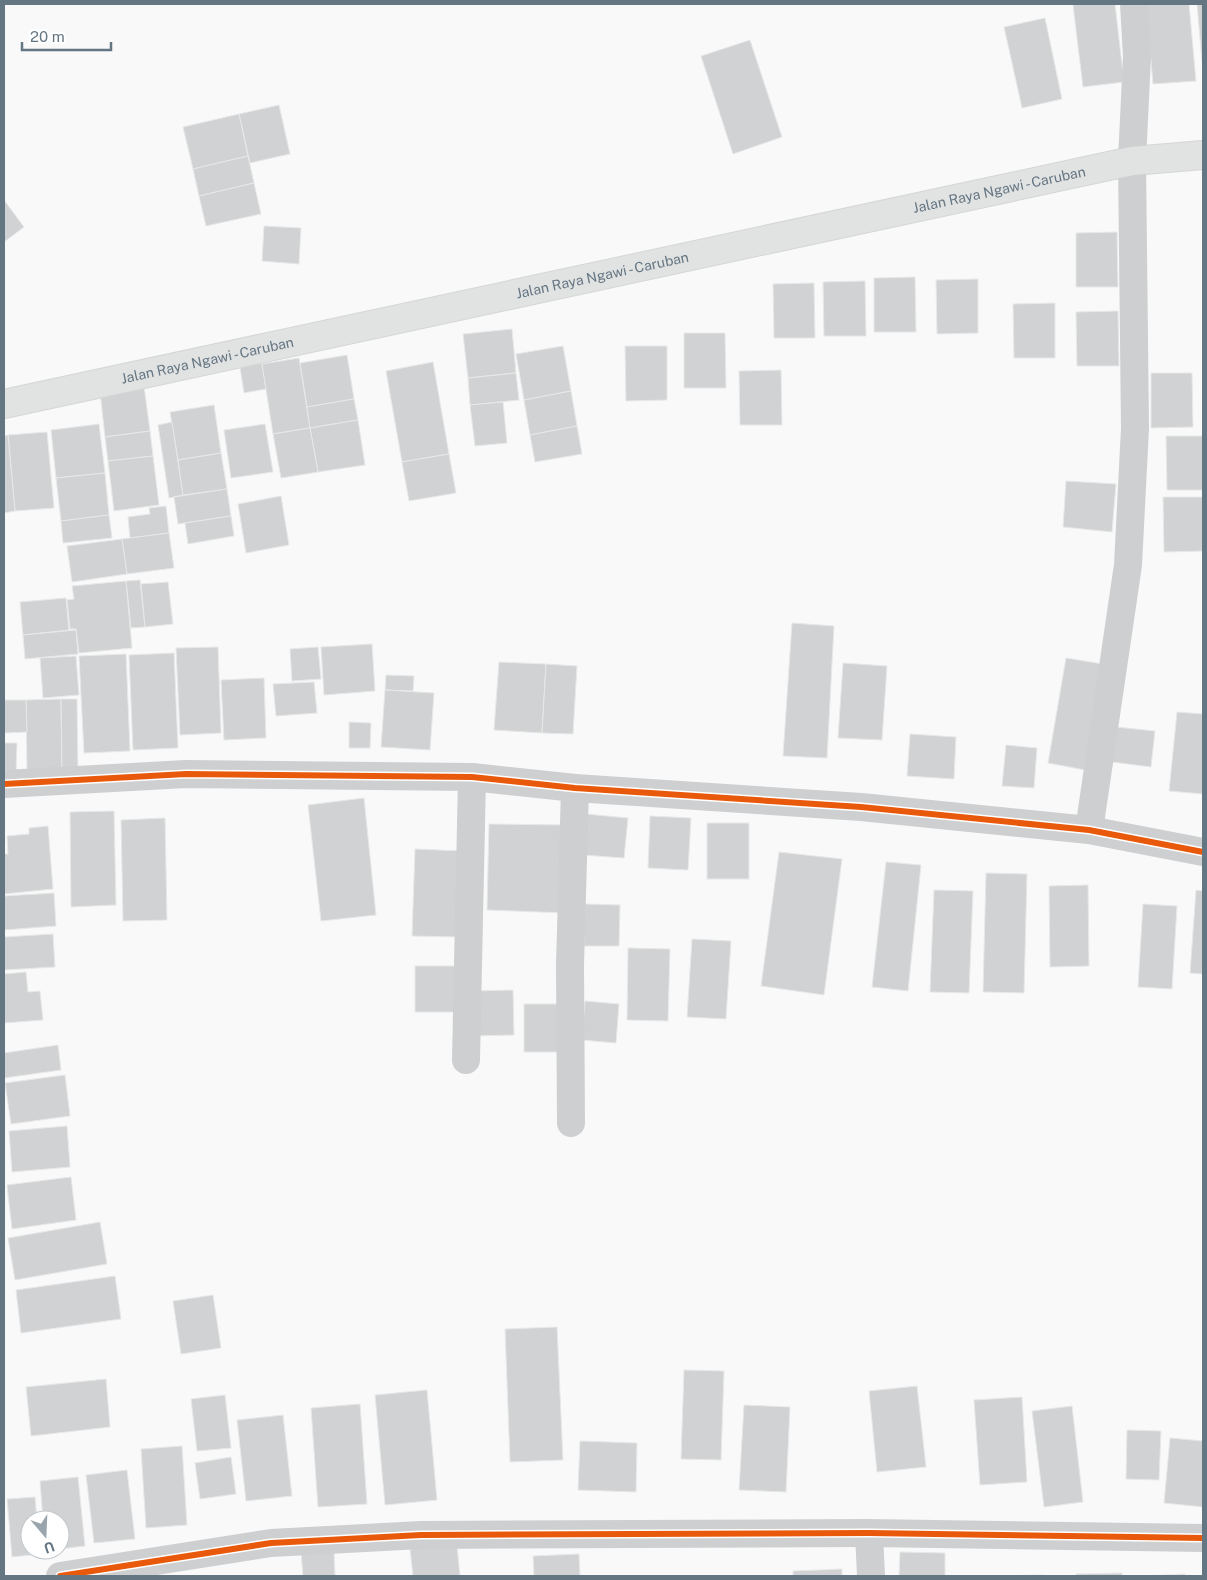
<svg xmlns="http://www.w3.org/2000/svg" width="1207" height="1580" viewBox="0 0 1207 1580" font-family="'Public Sans',sans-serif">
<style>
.building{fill:#d0d2d3;stroke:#e8e8e8}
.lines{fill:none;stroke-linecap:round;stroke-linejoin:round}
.highway-casing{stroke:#d5d6d6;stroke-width:30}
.street{stroke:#cecfd0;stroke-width:28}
.highway{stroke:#e1e2e2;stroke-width:28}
.cycleway-casing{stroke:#fff;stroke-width:9}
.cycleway{stroke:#e8590c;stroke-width:6}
.labels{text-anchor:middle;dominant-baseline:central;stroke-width:5;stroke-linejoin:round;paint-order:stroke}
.street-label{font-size:14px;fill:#657683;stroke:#fff}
</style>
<rect width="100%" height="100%" fill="#f9f9f9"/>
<g class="building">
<path d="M1082,4H1115L1124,82L1083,87L1073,5Z"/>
<path d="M1146,4H1189L1196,81L1153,84Z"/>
<path d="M1197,4H1203V61H1202Z"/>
<path d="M1045,18L1062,99L1022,108L1004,27Z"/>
<path d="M750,40L782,137L733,154L701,56Z"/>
<path d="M279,105L290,154L250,163L239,114Z"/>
<path d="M239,114L248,156L193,169L183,127Z"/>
<path d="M248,156L254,183L199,196L193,169Z"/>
<path d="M254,183L261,214L206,226L199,196Z"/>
<path d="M4,200L24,227L4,242Z"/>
<path d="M264,226L301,228L299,264L262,261Z"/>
<path d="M1117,232L1118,287H1076V233Z"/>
<path d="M915,277L916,332H874V278Z"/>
<path d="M978,279V333L937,334L936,280Z"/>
<path d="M865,281L866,336H824L823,282Z"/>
<path d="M814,283L815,338H774L773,284Z"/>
<path d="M1055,303V358H1014L1013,304Z"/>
<path d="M1118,311L1119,366H1077L1076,312Z"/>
<path d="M512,329L516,373L468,378L463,334Z"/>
<path d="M684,333H725L726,388H684Z"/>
<path d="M563,346L571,391L524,400L516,354Z"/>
<path d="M625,346H667V400L626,401Z"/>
<path d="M347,355L354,399L307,407L300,363Z"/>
<path d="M261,358L266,389L244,393L239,361Z"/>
<path d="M299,358L310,428L273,434L262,364Z"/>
<path d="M433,362L449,454L402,462L386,371Z"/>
<path d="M781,370L782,425H740L739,371Z"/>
<path d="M516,373L519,400L470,405L468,378Z"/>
<path d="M1151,373H1192L1193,427L1151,428Z"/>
<path d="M144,386L150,431L105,437L100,392Z"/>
<path d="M571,391L577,426L530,435L524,400Z"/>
<path d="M354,399L358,420L310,428L307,407Z"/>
<path d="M503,402L507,443L475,446L470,405Z"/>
<path d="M214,405L221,453L178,460L170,412Z"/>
<path d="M358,420L365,465L318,472L310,428Z"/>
<path d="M172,422L183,495L169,498L158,425Z"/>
<path d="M99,424L105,473L56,478L51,430Z"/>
<path d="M265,424L273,472L231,478L224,430Z"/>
<path d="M577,426L582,454L535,462L530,435Z"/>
<path d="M310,428L318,472L281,478L273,434Z"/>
<path d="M150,431L153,456L108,461L105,437Z"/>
<path d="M47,432L54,508L15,511L8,435Z"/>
<path d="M8,435L15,511L4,513V436Z"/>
<path d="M1166,436H1203V490H1167Z"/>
<path d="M221,453L227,489L183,495L178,460Z"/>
<path d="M449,454L456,493L409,501L402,462Z"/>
<path d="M153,456L159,505L114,511L108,461Z"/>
<path d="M105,473L109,515L61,521L56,478Z"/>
<path d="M1066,481L1116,484L1112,532L1063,527Z"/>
<path d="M227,489L231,516L178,524L174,497Z"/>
<path d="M281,496L289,545L246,553L238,504Z"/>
<path d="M1163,497H1203V551L1164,552Z"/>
<path d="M166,506L169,533L130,538L128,517L150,514L149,508Z"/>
<path d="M109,515L112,538L63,543L61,521Z"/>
<path d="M231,516L234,536L188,544L185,523Z"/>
<path d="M169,533L174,568L127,574L122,539Z"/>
<path d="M122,539L127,574L72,582L67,546Z"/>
<path d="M140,580L145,627L131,628L126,581Z"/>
<path d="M126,581L132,648L79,653L76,629H70L67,600L74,599L72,586Z"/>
<path d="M168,582L173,624L145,627L141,584Z"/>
<path d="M66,598L69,630L23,635L20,602Z"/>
<path d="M792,623L834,626L827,758L783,756Z"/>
<path d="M76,630L78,654L25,659L23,635Z"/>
<path d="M372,644L375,691L324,695L321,647Z"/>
<path d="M218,647L221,733L180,735L176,648Z"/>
<path d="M318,647L321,679L292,681L290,649Z"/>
<path d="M174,653L178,748L133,750L129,655Z"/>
<path d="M126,654L130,751L84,753L79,656Z"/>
<path d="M76,656L79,695L43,698L40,658Z"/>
<path d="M1066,658L1103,664L1085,770L1048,763Z"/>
<path d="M499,662L546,664L542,733L494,730Z"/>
<path d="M843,663L887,666L882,740L838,738Z"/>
<path d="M546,664L577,666L573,734L542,733Z"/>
<path d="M386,675L414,676L413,691L385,690Z"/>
<path d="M264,678L266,738L224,740L221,680Z"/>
<path d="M314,682L317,713L276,716L273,684Z"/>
<path d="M385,690L434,693L430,750L381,747Z"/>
<path d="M61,699L62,771L27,772L26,700Z"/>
<path d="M61,699H77L78,771H62Z"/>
<path d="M4,700H26L27,732L4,733Z"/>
<path d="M1177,712L1203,714V794L1169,791Z"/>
<path d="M349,722L371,723L370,748H349Z"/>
<path d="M1116,727L1155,731L1151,767L1112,762Z"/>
<path d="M910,734L956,737L954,779L907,776Z"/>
<path d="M4,743H17L16,773L4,772Z"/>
<path d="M1006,745L1037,748L1034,788L1002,786Z"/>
<path d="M364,798L376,915L321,921L308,805Z"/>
<path d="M114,811L116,905L71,907L70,812Z"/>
<path d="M586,814L628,818L624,858L583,855Z"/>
<path d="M650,816L691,818L688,870L648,868Z"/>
<path d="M165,818L167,920L123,921L121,820Z"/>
<rect x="707" y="823" width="42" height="56"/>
<path d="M489,824L568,825L565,913L487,910Z"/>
<path d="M48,826L53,889L4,894V854H8L7,836L29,834V828Z"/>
<path d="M415,849L462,851L459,937L412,936Z"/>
<path d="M779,852L842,859L824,995L761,986Z"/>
<path d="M886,862L921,865L908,991L872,987Z"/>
<path d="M986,873L1027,874L1024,993L983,992Z"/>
<path d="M1088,885L1089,966L1050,967L1049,886Z"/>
<path d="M934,890L973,891L969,993L930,992Z"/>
<path d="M1196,890L1203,891V974L1190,973Z"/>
<path d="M54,893L56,926L4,930V896Z"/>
<path d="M585,904L620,905L619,946H584Z"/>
<path d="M1143,904L1177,906L1172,989L1138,987Z"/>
<path d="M53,934L55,967L4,970V937Z"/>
<path d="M692,939L731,941L726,1019L687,1017Z"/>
<path d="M628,948L670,949L668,1021L627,1020Z"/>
<rect x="415" y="966" width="43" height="46"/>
<path d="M26,972L28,992L40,991L43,1020L4,1023V974Z"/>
<path d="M513,990L514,1035L473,1036V991Z"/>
<path d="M585,1001L619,1004L616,1043L582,1040Z"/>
<rect x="524" y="1004" width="40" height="48"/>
<path d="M58,1045L61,1070L4,1078V1053Z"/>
<path d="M65,1075L70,1116L11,1124L5,1083Z"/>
<path d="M67,1126L70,1167L12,1172L9,1131Z"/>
<path d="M71,1177L76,1220L12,1229L7,1185Z"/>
<path d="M100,1222L107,1264L15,1280L8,1238Z"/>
<path d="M115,1276L121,1319L21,1333L16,1290Z"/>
<path d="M213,1295L221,1348L181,1354L173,1301Z"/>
<path d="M557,1327L563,1460L510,1462L505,1329Z"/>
<path d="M684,1370L724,1371L721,1460L681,1459Z"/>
<path d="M106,1379L110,1427L31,1436L26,1387Z"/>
<path d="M917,1386L926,1467L877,1472L869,1391Z"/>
<path d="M427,1390L437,1500L385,1505L375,1395Z"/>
<path d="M225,1395L231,1448L197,1451L191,1399Z"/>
<path d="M1022,1397L1027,1482L980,1485L974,1400Z"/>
<path d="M360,1404L367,1504L318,1507L311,1408Z"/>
<path d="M744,1405L790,1407L786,1492L739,1490Z"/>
<path d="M1072,1406L1083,1502L1044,1507L1032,1411Z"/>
<path d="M283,1415L292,1496L246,1501L237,1420Z"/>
<path d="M1127,1430L1161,1431L1159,1480L1126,1479Z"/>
<path d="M1170,1438L1203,1441V1507L1164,1503Z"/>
<path d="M580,1441L637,1443L636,1492L578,1490Z"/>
<path d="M182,1446L187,1525L146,1528L141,1449Z"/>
<path d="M231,1457L236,1494L200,1499L195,1463Z"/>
<path d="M127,1470L135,1539L94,1543L86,1475Z"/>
<path d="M78,1477L85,1546L60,1549V1520H43L40,1481Z"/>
<path d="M35,1497L37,1520H30V1550H39L40,1554L12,1557L7,1499Z"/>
<path d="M457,1545L460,1576H413L410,1549Z"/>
<path d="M334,1551L335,1576H303L301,1553Z"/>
<path d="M900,1552L945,1553V1576H899Z"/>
<path d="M579,1554L580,1576H534L533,1556Z"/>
<path d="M842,1569V1576H793V1571Z"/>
<path d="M1122,1573V1576H1076V1574Z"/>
<path d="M1185,1574V1576H1144Z"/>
<path d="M1042,1575V1576H997Z"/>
</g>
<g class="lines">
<defs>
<g id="highway">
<path id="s1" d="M4,404L1132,161L1203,155"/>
</g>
</defs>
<use href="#highway" class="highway-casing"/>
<g class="street">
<path d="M4,784L186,774L472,777L575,788L861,807L1089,830L1203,852"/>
<path d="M1089,830L1128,565L1135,428L1132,161L1137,56L1134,4"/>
<path d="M466,1060L472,777"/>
<path d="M571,1123L570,965L575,788"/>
<path d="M869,1533L871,1576"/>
<path d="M60,1576L271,1543L421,1535L869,1533L1203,1538"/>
</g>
<use href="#highway" class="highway"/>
<defs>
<g id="cycleway">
<path d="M4,784L186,774L472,777L575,788L861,807L1089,830L1203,852"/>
<path d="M60,1576L271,1543L421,1535L869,1533L1203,1538"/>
</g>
</defs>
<use href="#cycleway" class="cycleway-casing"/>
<use href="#cycleway" class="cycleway"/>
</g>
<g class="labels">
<g class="street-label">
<text stroke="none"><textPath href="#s1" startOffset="1018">Jalan Raya Ngawi - Caruban</textPath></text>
<text stroke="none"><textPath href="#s1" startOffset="612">Jalan Raya Ngawi - Caruban</textPath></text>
<text stroke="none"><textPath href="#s1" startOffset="208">Jalan Raya Ngawi - Caruban</textPath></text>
</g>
</g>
<rect width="1207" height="1580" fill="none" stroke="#657683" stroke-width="10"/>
<g transform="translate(45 1535) rotate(161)"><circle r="24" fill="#ffffff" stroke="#c1c8cd"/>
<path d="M0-4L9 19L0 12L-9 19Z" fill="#99a4ac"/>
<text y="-8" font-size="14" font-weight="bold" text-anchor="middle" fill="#657683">U</text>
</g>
<path d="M22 42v8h89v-8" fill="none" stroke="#657683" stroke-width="2.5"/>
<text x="30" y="42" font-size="15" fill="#657683" stroke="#ffffff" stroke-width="4" paint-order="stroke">20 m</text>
</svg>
